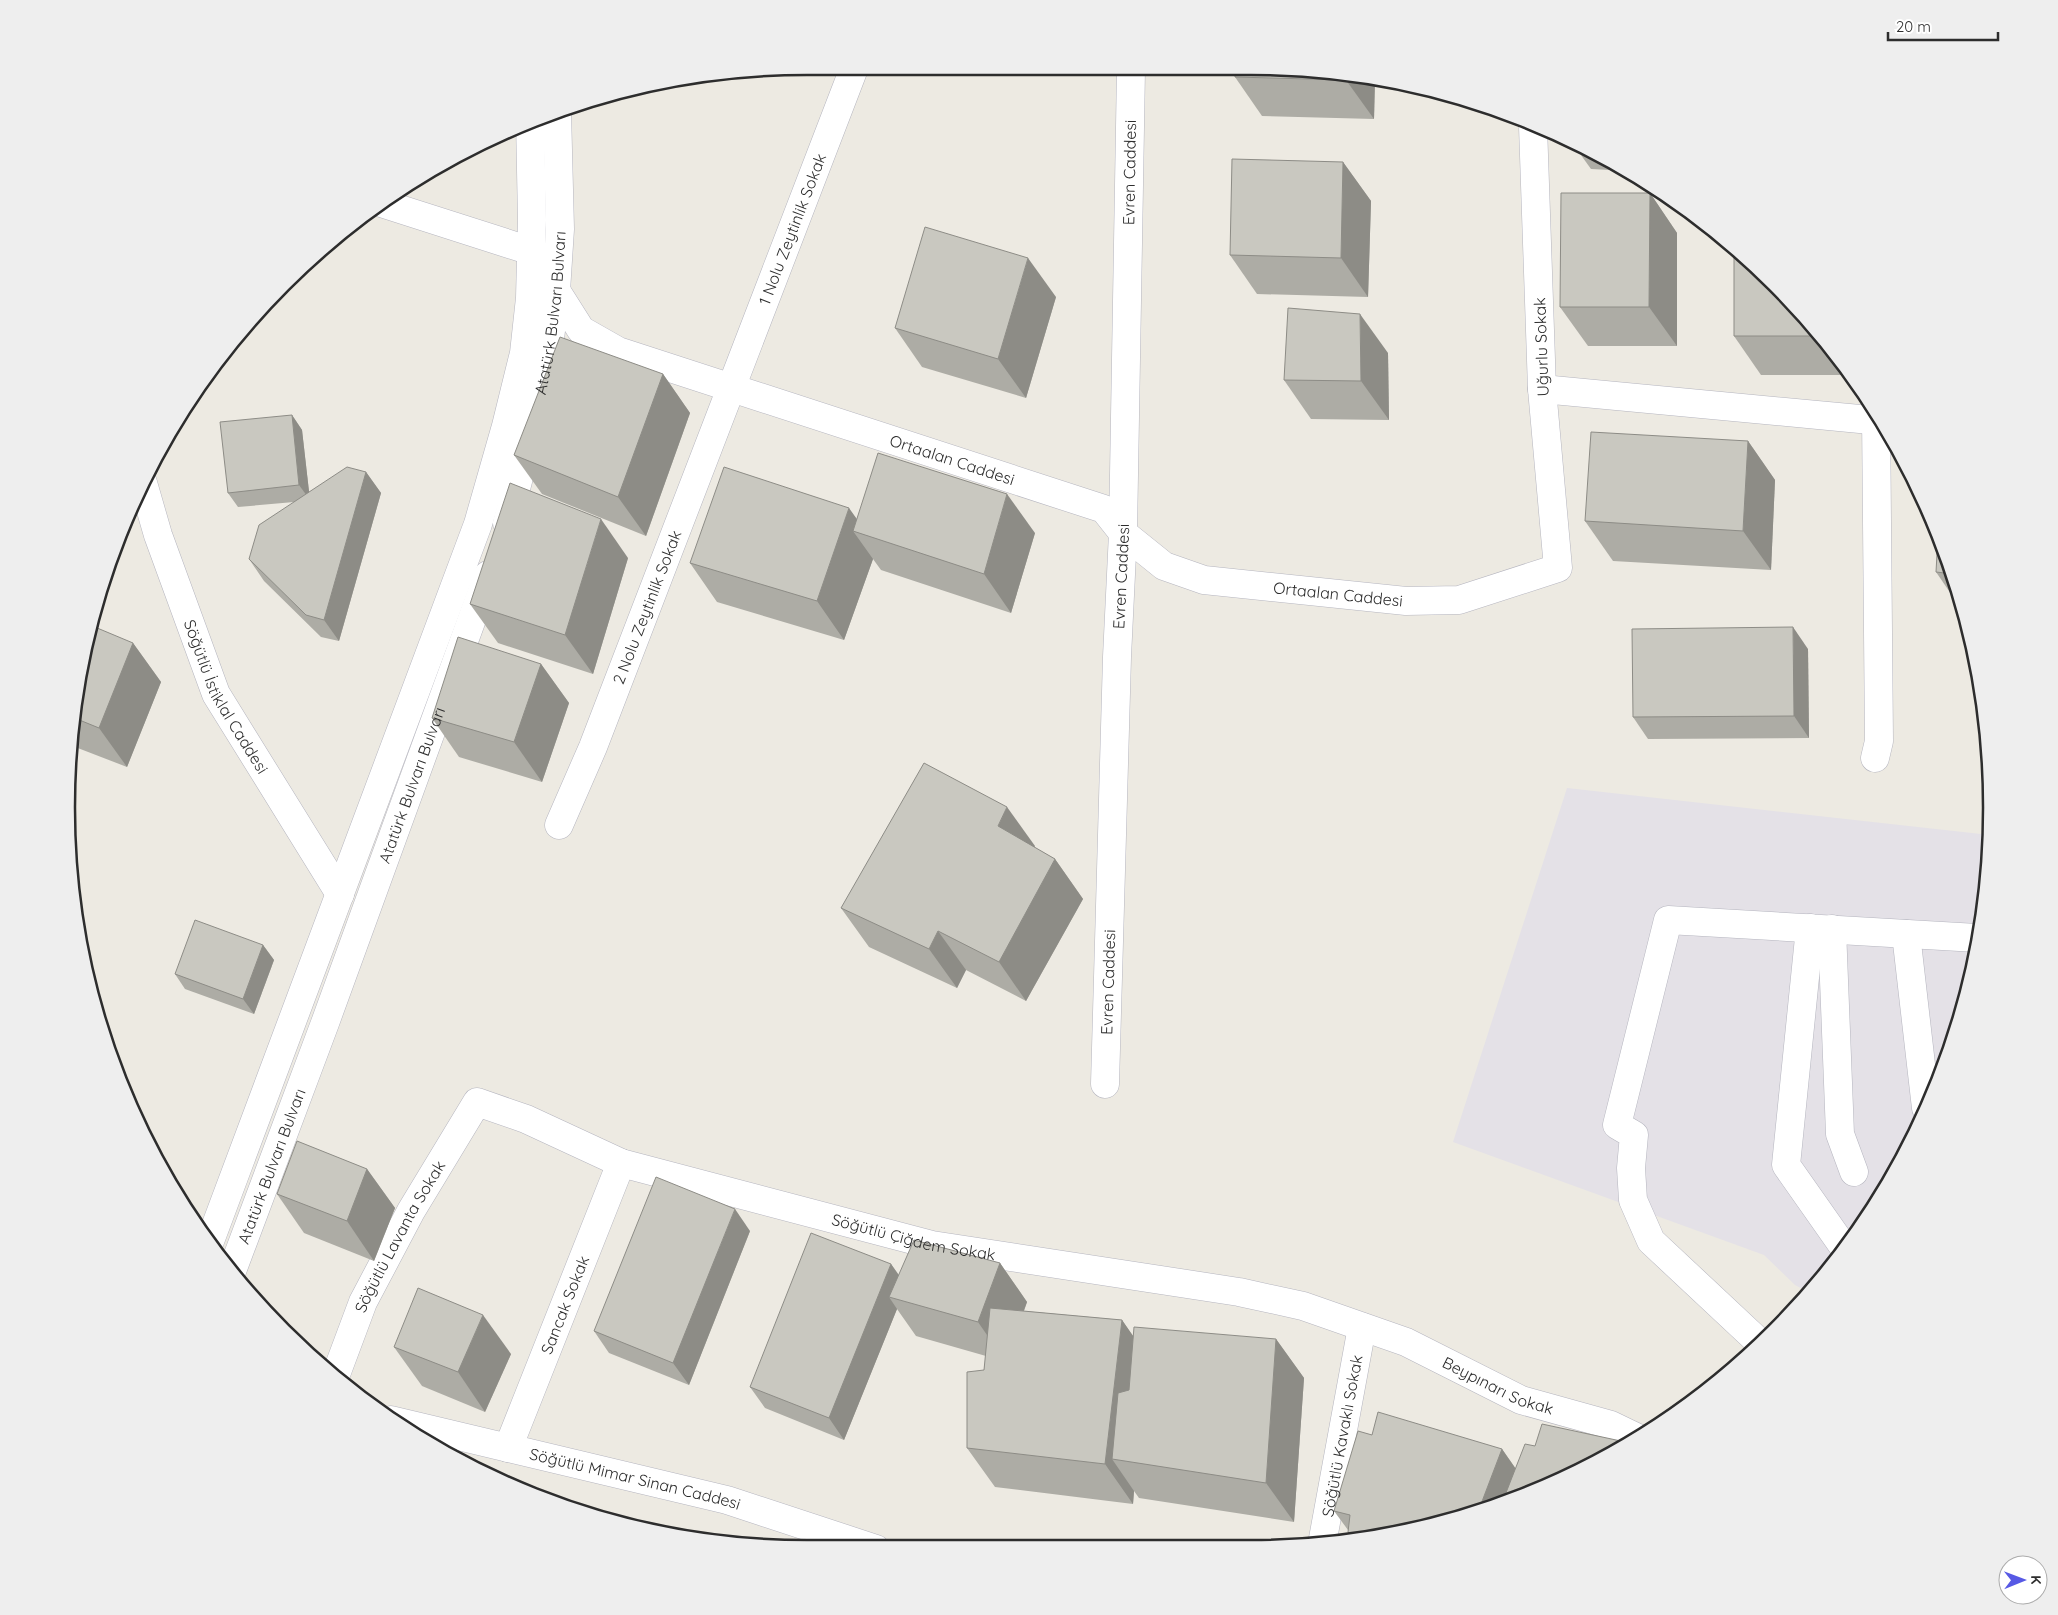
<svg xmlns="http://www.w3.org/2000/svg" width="2058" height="1615" viewBox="0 0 2058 1615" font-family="Quicksand,sans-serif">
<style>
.industrial{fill:#e4e1e7}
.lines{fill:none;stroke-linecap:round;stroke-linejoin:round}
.minor-casing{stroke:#b5b5bf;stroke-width:29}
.minor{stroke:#fff;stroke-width:28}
.wall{fill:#adaca5}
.shaded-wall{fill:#8d8c86}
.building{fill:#c9c8c0;stroke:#8d8c86}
.labels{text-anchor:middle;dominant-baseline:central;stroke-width:4.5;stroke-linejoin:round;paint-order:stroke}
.street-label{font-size:16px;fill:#2d2d2d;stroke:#fff}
.rim{fill:none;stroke:#2d2d2d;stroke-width:2.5}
</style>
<rect width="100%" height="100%" fill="#edeae2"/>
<path class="industrial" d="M1567,788L1990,835V856L1967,999L1915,1135L1839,1259L1808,1292L1795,1285L1764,1255L1453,1142Z"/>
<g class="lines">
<defs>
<g id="minor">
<path id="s1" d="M381,203L531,251L581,330L618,351L1104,509L1123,533L1164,566L1204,580L1406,601L1459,600L1558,568L1542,389L1533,126"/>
<path d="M1542,389L1881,421"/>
<path id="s2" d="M143,483L158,535L216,694L340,894"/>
<path id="s3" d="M507,523L535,416L548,354L556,291L560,229L557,111"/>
<path d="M1875,758L1879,741L1876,413"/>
<path id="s4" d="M559,825L593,747L853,71"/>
<path d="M1810,928L1786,1165L1845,1249"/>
<path d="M1832,929L1840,1134L1854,1172"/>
<path d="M1906,934L1926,1108"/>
<path id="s5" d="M1105,1084L1117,657L1123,533L1131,69"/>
<path d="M210,1241L478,524L506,426L524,353L530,298L532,220L530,120"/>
<path id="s6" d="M232,1271L325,1023L488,575"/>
<path d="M1760,1343L1651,1241L1633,1200L1631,1168L1634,1135L1617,1125L1668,920L1977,938"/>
<path id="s7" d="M335,1377L363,1302L411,1211L477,1102L526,1119L621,1163L932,1245L1239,1292L1303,1306L1406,1342L1521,1400L1611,1425L1638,1438"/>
<path id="s8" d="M391,1420L727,1500L876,1549"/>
<path id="s9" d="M508,1448L621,1163"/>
<path id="s10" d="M1322,1544L1362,1327"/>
</g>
</defs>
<use href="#minor" class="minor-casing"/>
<use href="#minor" class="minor"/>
</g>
<g class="wall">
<path d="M1235,77L1375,78L1374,119L1262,116Z"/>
<path d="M1573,144L1621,165L1629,171L1591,169Z"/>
<path d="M1343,162L1371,201L1368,297L1257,294L1230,255Z"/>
<path d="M1650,193L1677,233V346H1588L1560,307Z"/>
<path d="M1056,297L1026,398L922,367L895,328Z"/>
<path d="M1808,319L1848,375H1761L1734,336Z"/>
<path d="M1388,353L1389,420L1311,419L1284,380Z"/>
<path d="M663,374L690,413L646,536L542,494L514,455Z"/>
<path d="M292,415L302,430L309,492L366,472L381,493L339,641L321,637L264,581L249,559L294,502L238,507L228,493Z"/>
<path d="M1748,441L1775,480L1771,570L1613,561L1585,521Z"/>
<path d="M857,519L1035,533L1011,613L881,570L873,559L844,640L717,602L690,563Z"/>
<path d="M628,558L593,674L498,643L470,604Z"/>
<path d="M1952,569L1962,610L1936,572Z"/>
<path d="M133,643L161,682L127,767L70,745L73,711Z"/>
<path d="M1808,649L1809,738L1648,739L1633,717Z"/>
<path d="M541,664L569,703L542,782L459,757L432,718Z"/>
<path d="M1035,846L1034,847L1055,859L1083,899L1026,1001L966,970L957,988L869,947L841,908Z"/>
<path d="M263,945L274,960L254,1014L185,989L175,974Z"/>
<path d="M367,1169L395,1208L374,1261L304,1233L277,1194Z"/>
<path d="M750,1231L689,1385L609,1353L594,1331Z"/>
<path d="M1000,1263L1027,1302L1024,1311L1122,1320L1133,1336L1276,1339L1304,1378L1294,1522L1139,1498L1134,1491L1133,1504L995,1487L967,1448L984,1370L986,1356L916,1336L897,1309L844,1440L765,1408L750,1387L891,1264L899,1275Z"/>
<path d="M394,1347L511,1354L485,1412L422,1386Z"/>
<path d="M1630,1443L1395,1535L1353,1540L1348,1532V1530L1334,1511L1502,1449L1516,1469L1535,1446Z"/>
</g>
<g class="shaded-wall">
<path d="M1346,74L1375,78L1374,119L1346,80Z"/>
<path d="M1343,162L1371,201L1368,297L1341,258Z"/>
<path d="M1650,193L1677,233V346L1649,307Z"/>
<path d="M1028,258L1056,297L1026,398L998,359Z"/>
<path d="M1360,314L1388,353L1389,420L1361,381Z"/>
<path d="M663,374L690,413L646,536L618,497Z"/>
<path d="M292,415L302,430L310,500L299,485Z"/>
<path d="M1748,441L1775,480L1771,570L1743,531Z"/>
<path d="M366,472L381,493L339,641L324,620Z"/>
<path d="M1007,494L1035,533L1011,613L984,574Z"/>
<path d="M849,508L869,536L853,531L873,559L844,640L817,601Z"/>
<path d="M601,519L628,558L593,674L565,635Z"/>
<path d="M1793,627L1808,649L1809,738L1794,716Z"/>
<path d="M133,643L161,682L127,767L99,728Z"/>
<path d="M541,664L569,703L542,782L514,742Z"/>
<path d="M1007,807L1035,846L1026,866L998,826Z"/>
<path d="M1055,859L1083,899L1026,1001L999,962Z"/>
<path d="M938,931L966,970L957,988L929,949Z"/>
<path d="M263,945L274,960L254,1014L243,999Z"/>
<path d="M367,1169L395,1208L374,1261L347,1221Z"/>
<path d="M735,1209L750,1231L689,1385L673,1363Z"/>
<path d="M1000,1263L1027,1302L1005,1361L978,1322Z"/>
<path d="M891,1264L906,1286L889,1297L897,1309L844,1440L829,1418Z"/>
<path d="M483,1315L511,1354L485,1412L458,1372Z"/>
<path d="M1122,1320L1149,1359L1112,1459L1134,1491L1133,1504L1105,1464Z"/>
<path d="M1276,1339L1304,1378L1294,1522L1266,1483Z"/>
<path d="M1502,1449L1529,1488L1528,1491L1488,1510L1478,1512Z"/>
</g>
<g class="building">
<path d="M1235,68H1299L1346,74V80L1235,77Z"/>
<path d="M1232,159L1343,162L1341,258L1230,255Z"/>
<path d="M1561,193H1650L1649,307H1560Z"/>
<path d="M925,227L1028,258L998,359L895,328Z"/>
<path d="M1734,250L1808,319L1820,336H1734Z"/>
<path d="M1288,308L1360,314L1361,381L1284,380Z"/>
<path d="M560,337L663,374L618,497L514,455Z"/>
<path d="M292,415L299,485L228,493L220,422Z"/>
<path d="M1591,432L1748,441L1743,531L1585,521Z"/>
<path d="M878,453L1007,494L984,574L853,531Z"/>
<path d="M347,467L366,472L324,620L306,615L249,559L259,525Z"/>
<path d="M724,467L849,508L817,601L690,563Z"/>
<path d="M510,483L601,519L565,635L470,604Z"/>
<path d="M1938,536L1952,569L1953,574L1936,572Z"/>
<path d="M90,625L133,643L99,728L72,717L73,711Z"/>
<path d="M1793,627L1794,716L1633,717L1632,629Z"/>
<path d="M458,637L541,664L514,742L432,718Z"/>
<path d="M924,763L1007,807L998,826L1055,859L999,962L938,931L929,949L841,908Z"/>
<path d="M195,920L263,945L243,999L175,974Z"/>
<path d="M297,1141L367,1169L347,1221L277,1194Z"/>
<path d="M656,1177L735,1209L673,1363L594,1331Z"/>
<path d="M811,1233L891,1264L829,1418L750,1387Z"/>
<path d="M914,1240L1000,1263L978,1322L889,1297Z"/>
<path d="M418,1288L483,1315L458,1372L394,1347Z"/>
<path d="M990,1308L1122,1320L1105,1464L967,1448V1372L984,1370Z"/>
<path d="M1134,1327L1276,1339L1266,1483L1112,1459L1118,1393L1129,1390Z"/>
<path d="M1378,1412L1502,1449L1478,1512L1395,1535L1354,1540L1348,1532L1350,1515L1334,1511L1358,1431L1372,1435Z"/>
<path d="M1542,1424L1630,1443L1621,1449L1502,1503L1525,1444L1535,1446Z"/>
</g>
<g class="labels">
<g class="street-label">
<text stroke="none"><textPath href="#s5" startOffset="912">Evren Caddesi</textPath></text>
<text stroke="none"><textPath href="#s4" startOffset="640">1 Nolu Zeytinlik Sokak</textPath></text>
<text stroke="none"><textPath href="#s3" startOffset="215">Atatürk Bulvarı Bulvarı</textPath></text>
<text transform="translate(1541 347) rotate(-92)">Uğurlu Sokak</text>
<text stroke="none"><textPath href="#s1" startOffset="645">Ortaalan Caddesi</textPath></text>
<text stroke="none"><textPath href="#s5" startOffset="508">Evren Caddesi</textPath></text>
<text stroke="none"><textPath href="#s1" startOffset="1065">Ortaalan Caddesi</textPath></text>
<text stroke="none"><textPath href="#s4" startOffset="235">2 Nolu Zeytinlik Sokak</textPath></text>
<text stroke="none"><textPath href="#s2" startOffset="230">Söğütlü İstiklal Caddesi</textPath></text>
<text stroke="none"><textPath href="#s6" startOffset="518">Atatürk Bulvarı Bulvarı</textPath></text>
<text stroke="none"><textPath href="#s5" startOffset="102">Evren Caddesi</textPath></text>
<text stroke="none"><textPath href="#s6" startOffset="112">Atatürk Bulvarı Bulvarı</textPath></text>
<text stroke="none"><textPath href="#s7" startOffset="769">Söğütlü Çiğdem Sokak</textPath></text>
<text stroke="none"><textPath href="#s7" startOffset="155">Söğütlü Lavanta Sokak</textPath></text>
<text stroke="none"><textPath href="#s9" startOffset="154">Sancak Sokak</textPath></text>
<text stroke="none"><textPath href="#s7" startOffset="1376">Beypınarı Sokak</textPath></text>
<text stroke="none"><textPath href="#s10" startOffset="110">Söğütlü Kavaklı Sokak</textPath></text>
<text stroke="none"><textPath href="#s8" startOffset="251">Söğütlü Mimar Sinan Caddesi</textPath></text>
</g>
</g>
<path d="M0 0H2058V1615H0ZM807 75H1251A732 732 0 0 1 1983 807V808A732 732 0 0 1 1251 1540H807A732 732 0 0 1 75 808V807A732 732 0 0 1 807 75Z" fill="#eee" fill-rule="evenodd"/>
<path class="rim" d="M807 75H1251A732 732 0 0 1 1983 807V808A732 732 0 0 1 1251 1540H807A732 732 0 0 1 75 808V807A732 732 0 0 1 807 75Z"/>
<g transform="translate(2023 1580) rotate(89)"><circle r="24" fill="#ffffff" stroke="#ababab"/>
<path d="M0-4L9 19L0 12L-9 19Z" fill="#5759e5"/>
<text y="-8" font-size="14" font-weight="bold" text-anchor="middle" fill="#2d2d2d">K</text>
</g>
<path d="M1888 32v8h110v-8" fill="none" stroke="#2d2d2d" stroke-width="2.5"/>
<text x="1896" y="32" font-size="15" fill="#2d2d2d" stroke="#ffffff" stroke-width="4" paint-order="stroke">20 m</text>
</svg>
